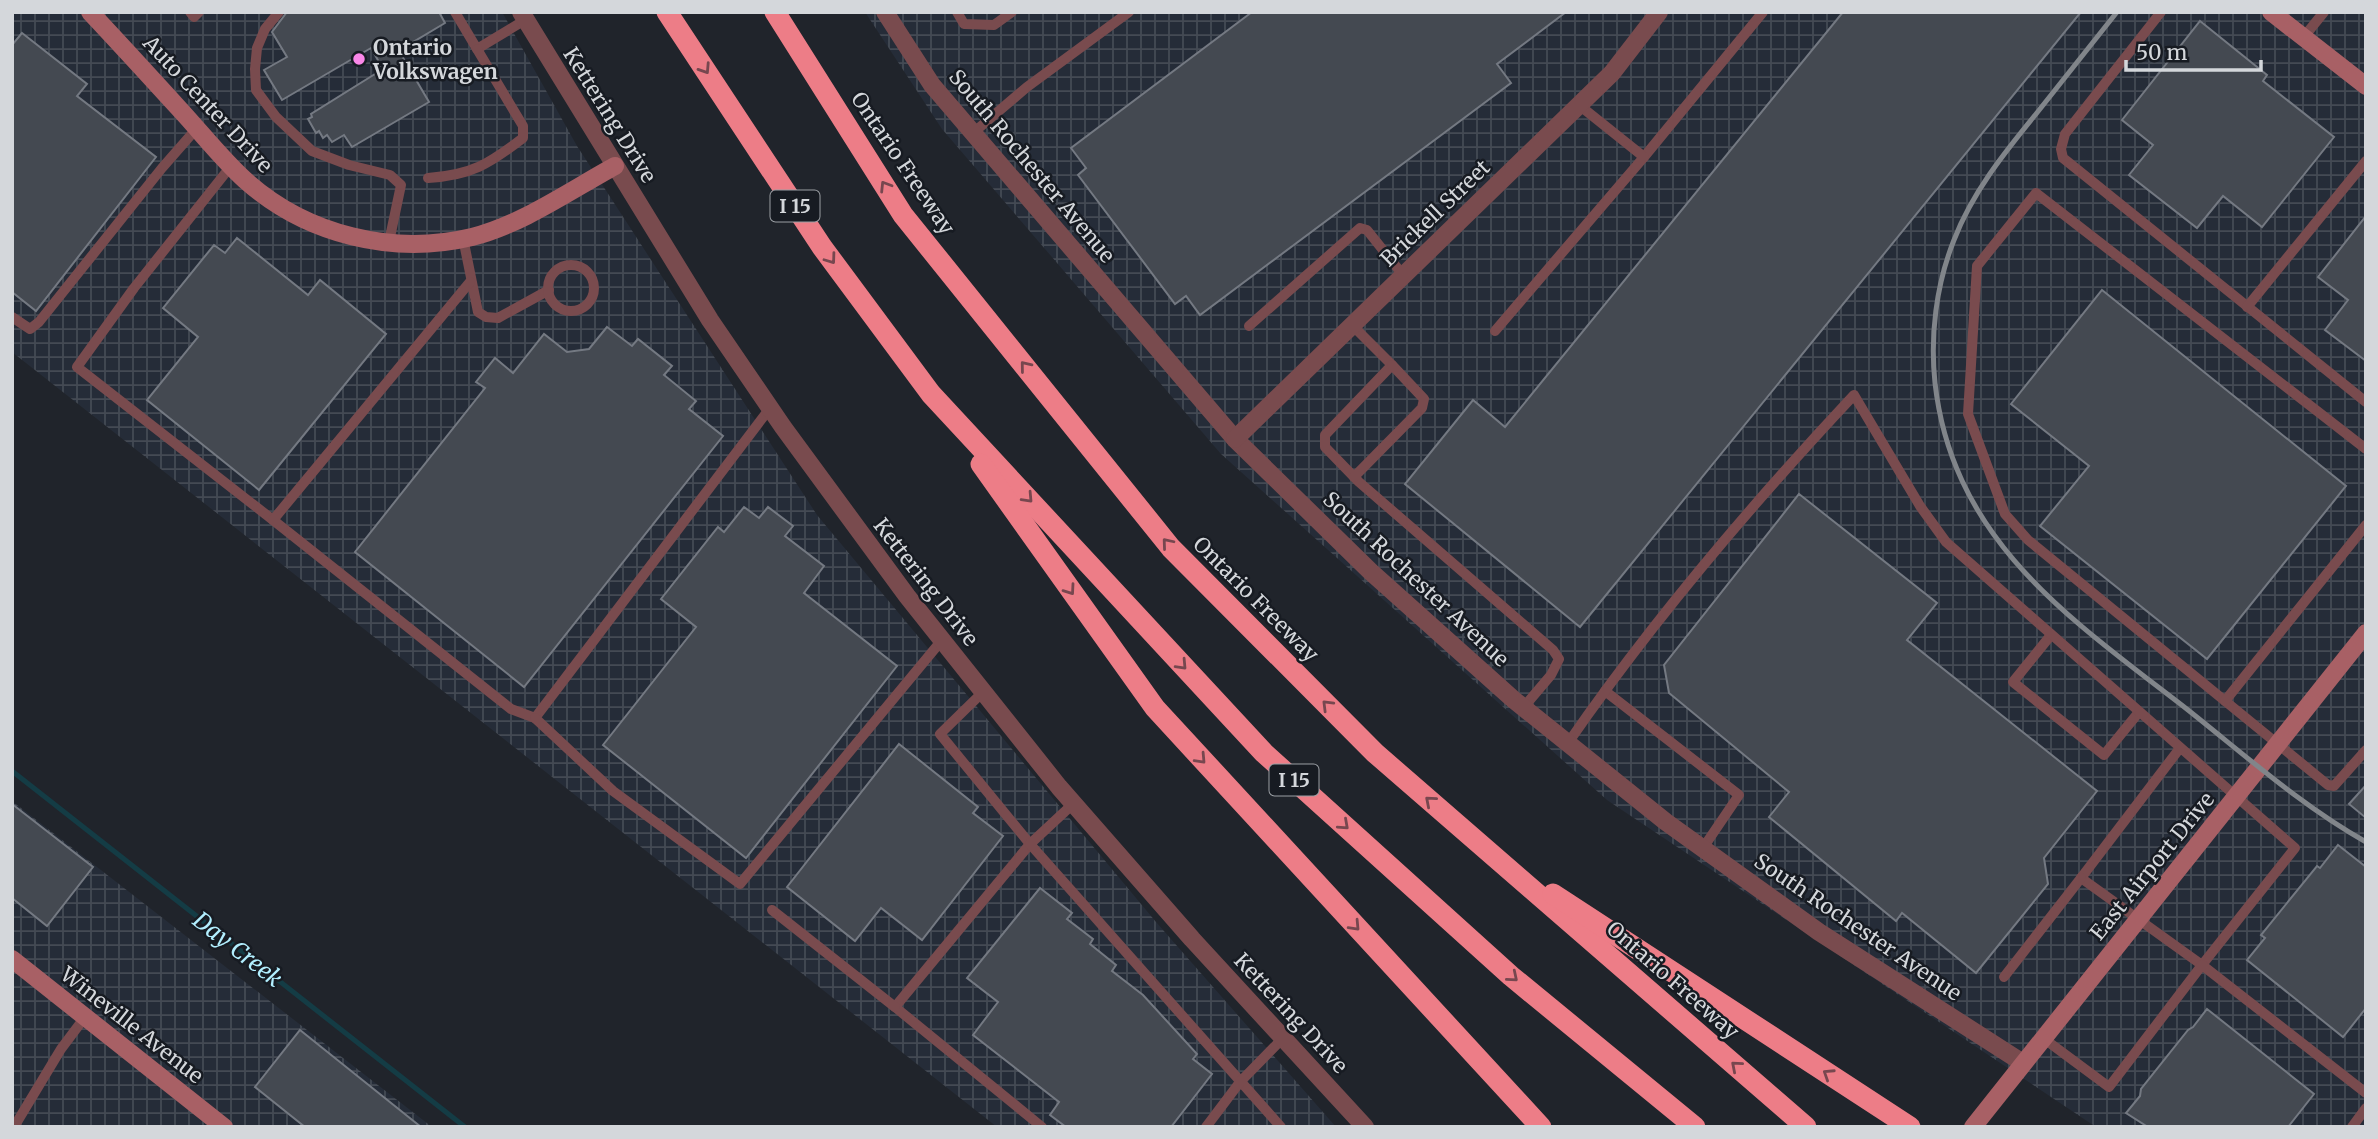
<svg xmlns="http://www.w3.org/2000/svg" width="2378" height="1139" viewBox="0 0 2378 1139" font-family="Merriweather,serif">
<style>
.industrial{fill:url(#industrial-grid)}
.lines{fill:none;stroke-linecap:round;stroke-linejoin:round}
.stream{stroke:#143c45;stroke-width:5}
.building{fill:#444951;stroke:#747982;stroke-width:2}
.lane{stroke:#794b4e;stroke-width:10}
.street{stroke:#794b4e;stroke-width:18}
.secondary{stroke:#a86065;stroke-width:18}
.highway{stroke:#ed7d87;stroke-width:21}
.rail{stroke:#81858a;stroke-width:5}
.oneway{stroke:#77474f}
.poi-dot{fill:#f987e8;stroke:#171b22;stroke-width:2.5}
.labels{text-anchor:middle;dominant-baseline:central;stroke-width:5;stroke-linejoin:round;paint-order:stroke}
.shield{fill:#171b22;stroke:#9b9fa4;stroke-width:2}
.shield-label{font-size:19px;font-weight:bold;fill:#d4d7db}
.poi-label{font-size:21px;font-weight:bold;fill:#d4d7db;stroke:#171b22;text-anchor:start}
.street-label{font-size:21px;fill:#d4d7db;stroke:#171b22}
.water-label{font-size:23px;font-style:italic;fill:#b2efff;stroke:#171b22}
</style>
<defs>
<pattern id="industrial-grid" width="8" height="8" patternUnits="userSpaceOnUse" patternTransform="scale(1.75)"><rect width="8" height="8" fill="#252c38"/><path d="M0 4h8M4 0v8" fill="none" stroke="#444a54"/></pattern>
</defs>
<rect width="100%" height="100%" fill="#20242b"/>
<g class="industrial">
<path d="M12,12H502L577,146L817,515L1156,922L1336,1127H997L12,352Z"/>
<path d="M865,12H2366V1127H2096L1607,800L1221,454L942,129Z"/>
<path d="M12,801L432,1127H12Z"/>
</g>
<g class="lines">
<path class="stream" d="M12,771L465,1127"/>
</g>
<g class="building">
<path d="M287,12H439L445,23L410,44L413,50L402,56L429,102L352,147L344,135L332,142L327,135L323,138L319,131L316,133L308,119L312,117L311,114L383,69L371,48L282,100L264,70L287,57L272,32Z"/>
<path d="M1252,12H1566L1497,64L1511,83L1200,315L1186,296L1175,304L1078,175L1086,168L1071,148Z"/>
<path d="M1843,12H2081L1580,627L1405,484L1473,400L1505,427Z"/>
<path d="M2200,21L2267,75L2263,81L2334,137L2262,227L2223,196L2197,228L2129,175L2153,145L2122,120Z"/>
<path d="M22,33L87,84L77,96L156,157L36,311L12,292V45Z"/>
<path d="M2366,216V361L2325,330L2348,300L2318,277Z"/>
<path d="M237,238L308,295L320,280L386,334L259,490L147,400L198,337L163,308L214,245L225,253Z"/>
<path d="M2102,290L2346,486L2207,659L2040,526L2089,466L2011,404Z"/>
<path d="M607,327L632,346L638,339L672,366L664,375L696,401L689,409L723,436L524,687L355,552L485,388L476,382L495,358L513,373L544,334L567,352L589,349Z"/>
<path d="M1799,494L1937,603L1907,640L2097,791L2044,858L2048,884L1976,973L1902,913L1896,921L1769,817L1789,792L1669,693L1664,665Z"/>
<path d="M744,507L759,518L768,507L793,526L785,536L824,566L804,593L897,666L746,858L603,745L696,627L661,599L718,527L724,532Z"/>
<path d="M899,744L978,807L973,813L1003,836L922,940L881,908L855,941L787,887Z"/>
<path d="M2366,785V818L2349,804Z"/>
<path d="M12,804L93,867L47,926L12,898Z"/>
<path d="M2338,845L2366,867V1008L2343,1037L2247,960L2265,938L2261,935L2317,866L2320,868Z"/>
<path d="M1040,888L1072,913L1067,919L1093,939L1090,944L1116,965L1112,971L1143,995L1197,1054L1193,1059L1212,1074L1171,1127H1066L1050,1115L1059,1102L973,1035L998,1002L967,978Z"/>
<path d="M2207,1009L2314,1094L2288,1127H2148L2126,1113L2140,1096L2141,1089L2188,1030L2193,1027Z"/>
<path d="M300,1030L421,1127H305L255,1087Z"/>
</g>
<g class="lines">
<g class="lane">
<path d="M190,12L194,17L199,12"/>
<path d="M279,12L265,29L257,48L255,69L256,90L276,117L312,151L349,165L390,175L401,185L389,242"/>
<path d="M455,12L477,49L525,20"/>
<path d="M957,12L964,24L994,25L1012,12"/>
<path d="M2161,12L2065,134L2061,149L2063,158L2366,402"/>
<path d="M2303,38L2324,12"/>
<path d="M973,133L1027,87L1129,12"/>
<path d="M1644,157L1763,12"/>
<path d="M231,166L134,288L77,367L273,520"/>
<path d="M428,178C472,175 489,164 523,138V126L477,49"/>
<path d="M463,238L478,312L486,317L498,318L549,290"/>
<circle cx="571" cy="288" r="23"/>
<path d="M470,282L273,520L511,709L535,718L770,408"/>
<path d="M2247,307L2366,161"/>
<path d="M12,317L30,329L39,322L162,168L197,128"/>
<path d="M1352,325L1392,365L1325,435V447L1359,482L1553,650L1559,659L1551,675L1523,708"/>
<path d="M1249,326L1360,228L1367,230L1403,275"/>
<path d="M1495,331L1644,157L1579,105"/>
<path d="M2366,449L2036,193L1977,266L1968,414L2005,514L2028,540L2328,785L2334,786L2366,750"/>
<path d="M1354,477L1422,408L1424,399L1392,365"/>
<path d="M2051,635L2013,682L2104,755L2139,712"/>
<path d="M1605,691L1739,795L1703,848"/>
<path d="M983,692L940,734L1030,844L895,1007L1042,1127"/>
<path d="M2225,701L2366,525"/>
<path d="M535,718L613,791L740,884L942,640"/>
<path d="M1568,743C1653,620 1751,505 1854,395L1920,506L1946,542L2295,848L2202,965L2081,878L2180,748"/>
<path d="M1074,803L1030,844L1281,1127"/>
<path d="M772,910L895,1007"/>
<path d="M2004,977L2081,878"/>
<path d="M2043,1038L2109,1087L2202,965L2366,1093"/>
<path d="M14,1127L61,1049L85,1017"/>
<path d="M1206,1127L1240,1082L1283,1038"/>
<path d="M2352,1127L2366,1108"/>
</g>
<g class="street">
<path d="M521,12L710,320L783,427L907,596L1059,787L1192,939L1365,1127"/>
<path d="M885,12L932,85L1235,439L1371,572L1514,700L1666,822L1819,932L2023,1063"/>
<path d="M1235,439L1612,73L1659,12"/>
</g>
<g class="secondary">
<path d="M90,12C122,46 153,80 184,114C204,136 223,160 245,180C306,235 393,256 472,237C521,225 571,190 615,166"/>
<path d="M2271,12L2366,86"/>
<path d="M12,959L224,1127"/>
<path d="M1973,1127L2366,633"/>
</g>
<g class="highway">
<path d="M667,12L822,247L931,394L1264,753L1511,976L1695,1127"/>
<path d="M775,12L903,215L1171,548L1375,753L1806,1127"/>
<path d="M981,464L1155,708L1541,1127"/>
<path d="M1553,894L1910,1127"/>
</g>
<path class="rail" d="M2117,12C2090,46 2063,80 2036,114C2004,153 1972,193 1954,240C1936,285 1930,336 1935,383C1953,542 2072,620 2188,710C2246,756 2302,806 2366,842"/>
</g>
<defs><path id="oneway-chevron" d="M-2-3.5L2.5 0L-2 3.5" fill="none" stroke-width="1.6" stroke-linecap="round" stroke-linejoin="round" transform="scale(1.75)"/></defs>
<g class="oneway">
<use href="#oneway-chevron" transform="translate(705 69) rotate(57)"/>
<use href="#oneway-chevron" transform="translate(885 186) rotate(-122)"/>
<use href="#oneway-chevron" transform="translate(831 259) rotate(54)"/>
<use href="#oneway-chevron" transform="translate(1025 366) rotate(-129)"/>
<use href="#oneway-chevron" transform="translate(1028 498) rotate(47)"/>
<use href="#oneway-chevron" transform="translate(1167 543) rotate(-130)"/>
<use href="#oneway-chevron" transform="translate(1070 590) rotate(55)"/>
<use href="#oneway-chevron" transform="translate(1182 665) rotate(47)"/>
<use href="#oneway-chevron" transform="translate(1327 705) rotate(-135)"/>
<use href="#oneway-chevron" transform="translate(1201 759) rotate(47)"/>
<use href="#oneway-chevron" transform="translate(1430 801) rotate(-139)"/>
<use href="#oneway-chevron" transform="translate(1344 825) rotate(42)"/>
<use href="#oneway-chevron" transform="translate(1355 926) rotate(47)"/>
<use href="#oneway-chevron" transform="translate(1513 977) rotate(40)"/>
<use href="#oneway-chevron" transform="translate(1736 1066) rotate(-139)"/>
<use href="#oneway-chevron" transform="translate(1828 1074) rotate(-147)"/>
</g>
<circle class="poi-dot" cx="359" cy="59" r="7"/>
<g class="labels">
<g class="shield">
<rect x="770.5" y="190.5" width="49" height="31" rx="5"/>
<rect x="1269.5" y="764.5" width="49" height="31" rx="5"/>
</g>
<g class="shield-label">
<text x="795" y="206">I 15</text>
<text x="1294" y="780">I 15</text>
</g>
<g class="poi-label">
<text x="373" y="47">Ontario<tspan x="373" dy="24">Volkswagen</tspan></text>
</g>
<g class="street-label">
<text transform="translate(208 104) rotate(47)">Auto Center Drive</text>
<text transform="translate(610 115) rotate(58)">Kettering Drive</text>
<text transform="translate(903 163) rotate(56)">Ontario Freeway</text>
<text transform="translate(1032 166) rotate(50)">South Rochester Avenue</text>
<text transform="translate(1435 213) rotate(-44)">Brickell Street</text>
<text transform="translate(1416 579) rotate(43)">South Rochester Avenue</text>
<text transform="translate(926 582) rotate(52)">Kettering Drive</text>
<text transform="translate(1256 599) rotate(45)">Ontario Freeway</text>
<text transform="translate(2152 866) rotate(-51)">East Airport Drive</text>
<text transform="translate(1858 927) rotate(34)">South Rochester Avenue</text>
<text transform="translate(1673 980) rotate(41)">Ontario Freeway</text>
<text transform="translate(1291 1013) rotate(47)">Kettering Drive</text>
<text transform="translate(132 1025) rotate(38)">Wineville Avenue</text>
</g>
<g class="water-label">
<text transform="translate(238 949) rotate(38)">Day Creek</text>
</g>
</g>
<rect width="2378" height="1139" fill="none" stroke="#d4d7db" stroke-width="28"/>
<path d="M2126 60v10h135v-10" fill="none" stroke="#d4d7db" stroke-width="3.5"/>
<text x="2136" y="60" font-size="21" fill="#d4d7db" stroke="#171b22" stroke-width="5" paint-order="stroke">50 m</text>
</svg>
